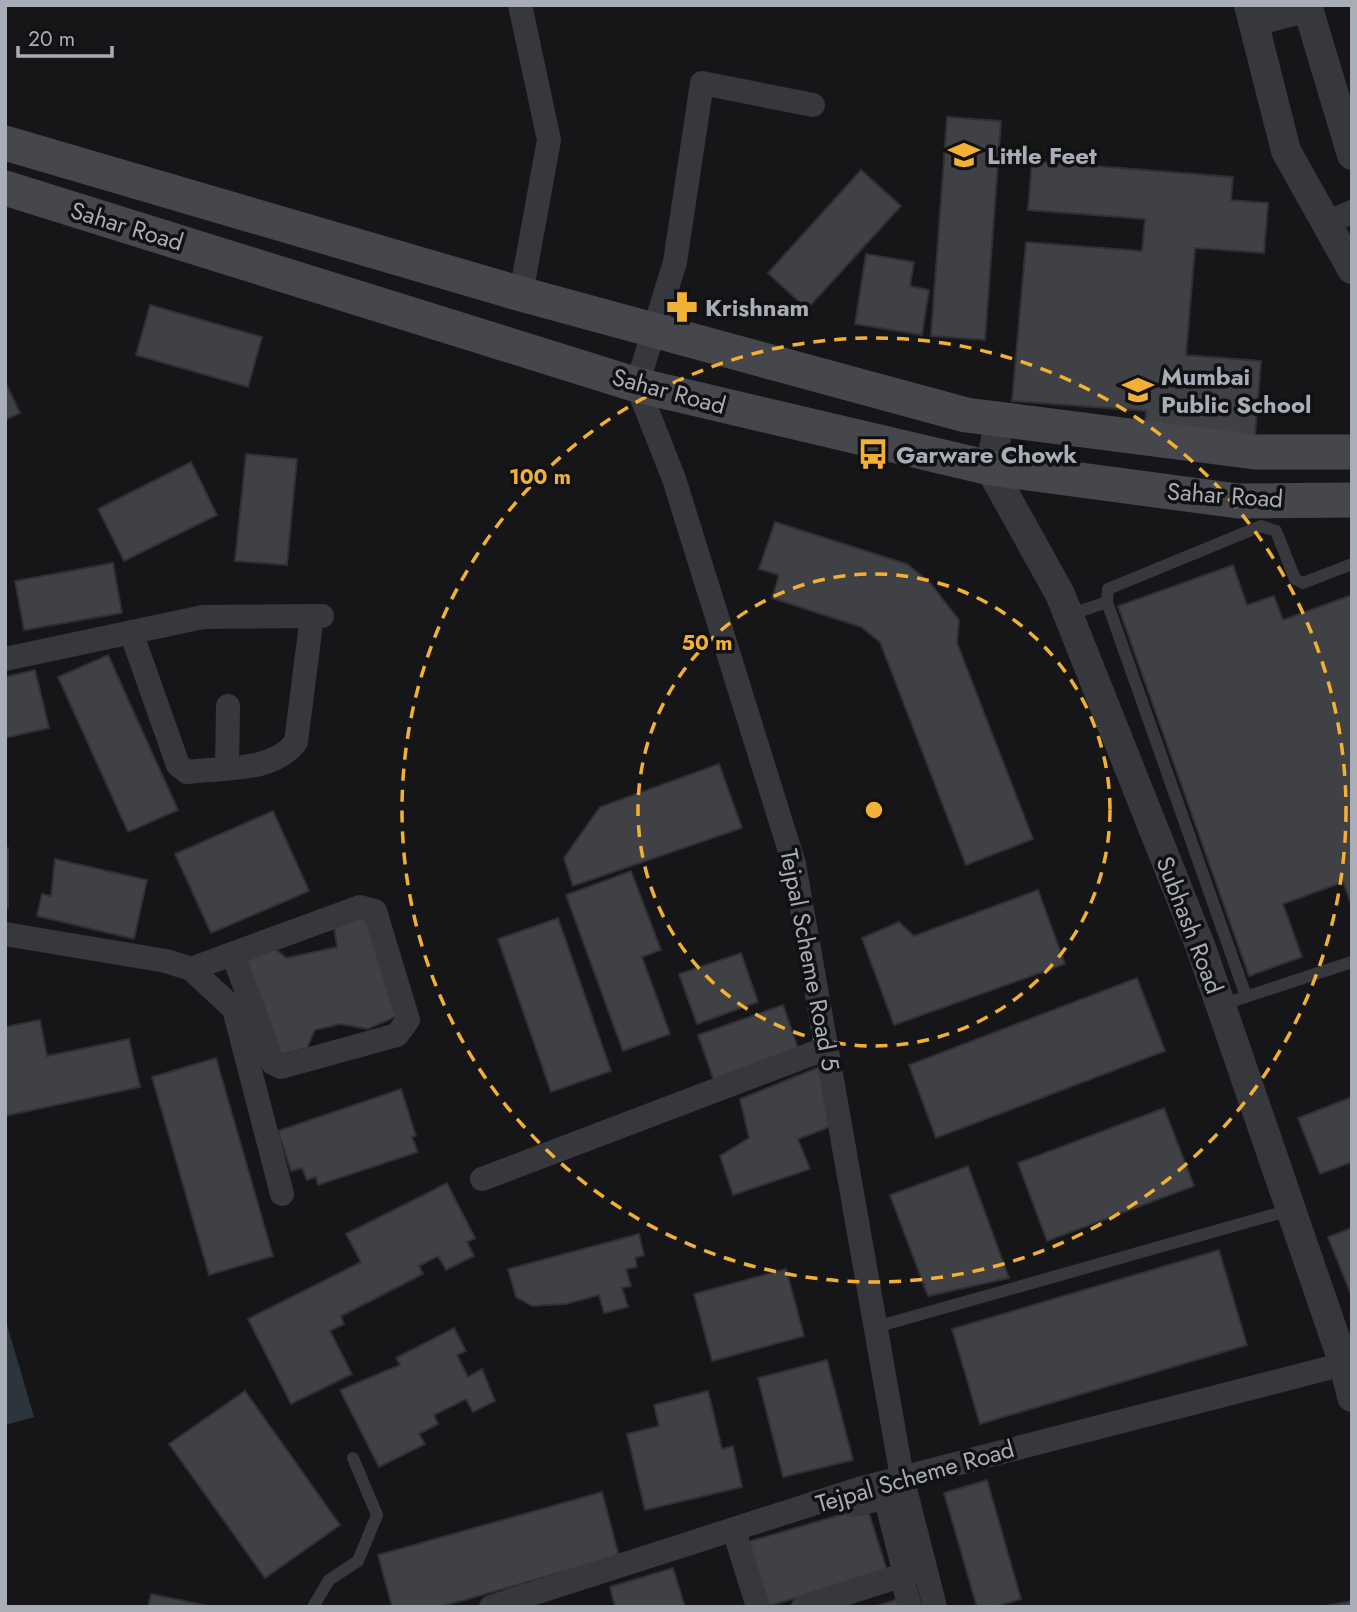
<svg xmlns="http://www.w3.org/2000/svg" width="1357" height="1612" viewBox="0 0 1357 1612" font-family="Jost,sans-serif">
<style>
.water{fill:#2c353c}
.building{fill:#404145;stroke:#303034;stroke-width:2}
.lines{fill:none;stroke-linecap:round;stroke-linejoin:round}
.service{stroke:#37383d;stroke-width:12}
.minor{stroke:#37383d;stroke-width:24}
.tertiary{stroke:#37383d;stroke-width:30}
.secondary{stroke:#45474d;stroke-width:35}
.ring{fill:none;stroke:#f2b134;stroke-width:3.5;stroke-dasharray:12 9}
.labels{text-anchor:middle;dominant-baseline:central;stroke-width:7;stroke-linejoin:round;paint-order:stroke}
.poi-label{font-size:24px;font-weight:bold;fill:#a8adb8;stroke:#111113;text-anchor:start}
.street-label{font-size:24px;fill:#a8adb8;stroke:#111113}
.centre{fill:#f2b134;stroke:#111113;stroke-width:3.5}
.ring-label{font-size:21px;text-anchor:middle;font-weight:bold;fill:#f2b134;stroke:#111113;stroke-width:7;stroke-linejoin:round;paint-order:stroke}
</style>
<rect width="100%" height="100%" fill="#161618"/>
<path class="water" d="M5,1318L34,1417L5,1425Z"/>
<g class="building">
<path d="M947,117L1001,121L985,340L931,336Z"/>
<path d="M1032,161L1233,177L1231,200L1268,203L1264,253L1195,248L1186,355L1261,361L1255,435L1145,426L1146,411L1012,401L1026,242L1142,251L1145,219L1028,210Z"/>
<path d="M861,170L901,206L807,309L768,273Z"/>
<path d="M866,254L914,262L910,286L929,290L922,335L855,324Z"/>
<path d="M150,305L262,337L248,387L136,355Z"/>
<path d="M5,381L20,413L5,420Z"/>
<path d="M246,454L297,459L287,565L235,561Z"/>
<path d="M191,462L217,515L124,561L98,509Z"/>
<path d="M775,522L907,564L930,583L959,620L957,643L1033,839L966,865L880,642L861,627L772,598L779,575L759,569Z"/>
<path d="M113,563L122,613L24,630L15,581Z"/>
<path d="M1233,565L1247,605L1274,596L1283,620L1352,595V907L1343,882L1283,904L1302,957L1249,976L1118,606Z"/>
<path d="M108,655L178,810L128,832L58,677Z"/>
<path d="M35,670L49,728L5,738V677Z"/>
<path d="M719,764L742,828L573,886L564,858L600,807Z"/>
<path d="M273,811L309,891L211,933L175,854Z"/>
<rect x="5" y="848" width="3" height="60"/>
<path d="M55,859L147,880L134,939L37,916L42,894L51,896Z"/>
<path d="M631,871L661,950L642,957L670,1034L623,1051L566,895Z"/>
<path d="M1038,890L1065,964L894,1025L862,938L899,922L914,936Z"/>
<path d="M368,913L401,1014L368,1029L340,1024L315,1030L307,1048L276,1056L243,955L276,949L286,958L337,947L333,920Z"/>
<path d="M558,918L611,1071L551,1092L498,939Z"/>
<path d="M741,953L758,1002L697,1024L679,974Z"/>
<path d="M1137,978L1165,1051L936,1138L909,1065Z"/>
<path d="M783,1005L799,1051L714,1081L698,1035Z"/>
<path d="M40,1020L47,1056L129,1039L140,1087L5,1116V1027Z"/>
<path d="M216,1058L273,1256L209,1275L152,1077Z"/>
<path d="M822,1066L832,1126L798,1139L810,1169L733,1195L720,1156L749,1138L740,1099Z"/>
<path d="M401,1089L416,1136L412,1137L418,1152L318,1185L316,1177L307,1180L302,1168L291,1171L278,1131Z"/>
<path d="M1352,1097V1162L1320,1174L1298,1118Z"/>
<path d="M1164,1108L1194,1186L1047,1241L1018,1163Z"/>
<path d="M968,1166L1009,1278L928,1296L890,1195Z"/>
<path d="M447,1183L475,1238L467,1242L474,1256L446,1270L438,1256L419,1266L423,1274L341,1316L344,1324L330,1331L352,1374L291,1404L248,1319L361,1262L346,1234Z"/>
<path d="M1352,1228V1297L1328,1237Z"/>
<path d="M639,1234L644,1255L635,1258L637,1267L626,1269L631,1286L622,1288L628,1307L604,1313L599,1295L566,1304L532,1306L516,1297L508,1269Z"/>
<path d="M1219,1250L1247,1345L980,1424L952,1329Z"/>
<path d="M786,1269L804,1336L712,1361L694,1294Z"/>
<path d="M454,1328L466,1351L457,1355L468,1377L482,1369L495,1401L473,1412L466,1399L434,1415L438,1424L419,1434L425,1444L379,1467L340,1390L400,1365L396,1358Z"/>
<path d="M827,1360L853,1460L783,1477L758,1378Z"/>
<path d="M245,1391L340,1525L265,1578L169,1444Z"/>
<path d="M708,1391L722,1449L733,1446L742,1487L645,1510L627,1434L659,1426L654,1405Z"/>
<path d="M987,1480L1021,1599L995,1607H977L944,1493Z"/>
<path d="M602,1492L619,1556L440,1607H392L378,1555Z"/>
<path d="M867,1507L887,1570L766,1607L744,1543Z"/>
<path d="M673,1568L685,1607H615L610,1587Z"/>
<path d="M151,1594L213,1607H148Z"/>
<path d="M904,1597L907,1607H874Z"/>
<path d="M1352,1601V1607H1319Z"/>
</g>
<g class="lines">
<g class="service">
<path d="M1107,602L1246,996"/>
<path d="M1069,615L1107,602L1108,589L1261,526L1276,531L1295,579L1303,583L1352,564"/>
<path d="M1221,1005L1352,962"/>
<path d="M876,1327L1290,1210"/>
<path d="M313,1607L329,1580L358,1561L377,1515L353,1458"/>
</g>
<g class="minor">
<path d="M520,5L549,140L521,294"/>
<path d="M813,105L702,83L675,262L637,385L674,479L794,864L902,1477L935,1607"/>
<path d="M1326,223L1352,212"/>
<path d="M131,632L178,765L187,772C223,767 272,773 296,742L312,616"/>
<path d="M5,659L203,617L322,616"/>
<path d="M227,767L228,706"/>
<path d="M5,934L166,961L191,969L234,1009L282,1194"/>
<path d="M191,969L360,907L375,911L408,1020L397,1035L281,1067L273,1063L233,954"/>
<path d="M482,1179L827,1048"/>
<path d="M852,1505L880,1499L887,1504L905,1574"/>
<path d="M734,1530L758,1607"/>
<path d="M905,1589L910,1607"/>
<path d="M491,1607L862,1488L1344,1364"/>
<path d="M803,1607L919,1570"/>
</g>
<g class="tertiary">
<path d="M1249,5L1286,151L1352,269"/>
<path d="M1307,5L1352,155"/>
<path d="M1253,22L1307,7"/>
<path d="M1000,419L990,468L1060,594L1201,948L1344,1364L1352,1397"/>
</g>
<g class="secondary">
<path d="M5,143L521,294L966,415L1255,452H1352"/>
<path d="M5,188L637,385L990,468L1238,501L1352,500"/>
</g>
</g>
<g class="ring">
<circle cx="874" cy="810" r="236"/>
<circle cx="874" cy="810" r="472"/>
</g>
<defs>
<symbol id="school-bare" viewBox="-9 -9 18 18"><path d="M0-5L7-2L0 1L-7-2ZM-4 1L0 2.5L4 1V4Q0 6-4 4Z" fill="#f2b134" stroke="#111113" stroke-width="2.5" paint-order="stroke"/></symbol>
<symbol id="pharmacy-bare" viewBox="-9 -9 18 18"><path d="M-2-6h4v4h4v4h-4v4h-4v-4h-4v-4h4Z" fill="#f2b134" stroke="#111113" stroke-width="2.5" paint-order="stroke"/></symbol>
<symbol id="bus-bare" viewBox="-9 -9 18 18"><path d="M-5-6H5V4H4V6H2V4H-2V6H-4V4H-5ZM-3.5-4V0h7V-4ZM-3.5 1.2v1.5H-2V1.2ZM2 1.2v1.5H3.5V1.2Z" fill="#f2b134" stroke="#111113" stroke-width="2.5" paint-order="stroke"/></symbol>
</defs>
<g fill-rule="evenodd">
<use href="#school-bare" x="942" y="133" width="44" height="44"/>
<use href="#pharmacy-bare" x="660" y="285" width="44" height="44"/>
<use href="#school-bare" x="1116" y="368" width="44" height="44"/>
<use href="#bus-bare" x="851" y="432" width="44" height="44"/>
</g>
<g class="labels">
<g class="poi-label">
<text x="987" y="155">Little Feet</text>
<text x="705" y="307">Krishnam</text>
<text x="1161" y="376">Mumbai<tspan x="1161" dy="28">Public School</tspan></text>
<text x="896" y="454">Garware Chowk</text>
</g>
<g class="street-label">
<text transform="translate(127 226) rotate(17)">Sahar Road</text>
<text transform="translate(669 391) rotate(15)">Sahar Road</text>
<text transform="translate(1225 495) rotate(4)">Sahar Road</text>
<text transform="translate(1190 925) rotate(69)">Subhash Road</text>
<text transform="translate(810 960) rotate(79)">Tejpal Scheme Road 5</text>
<text transform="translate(915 1476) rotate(-16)">Tejpal Scheme Road</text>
</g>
</g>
<circle cx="874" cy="810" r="10" class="centre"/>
<g class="ring-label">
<text x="540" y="484">100 m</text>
<text x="707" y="650">50 m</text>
</g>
<rect width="1357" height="1612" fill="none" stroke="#a8adb8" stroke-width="14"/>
<path d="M18 46v10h94v-10" fill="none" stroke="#a8adb8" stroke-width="3.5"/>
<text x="28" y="46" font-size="21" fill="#a8adb8" stroke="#111113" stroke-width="5" paint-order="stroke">20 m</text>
</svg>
